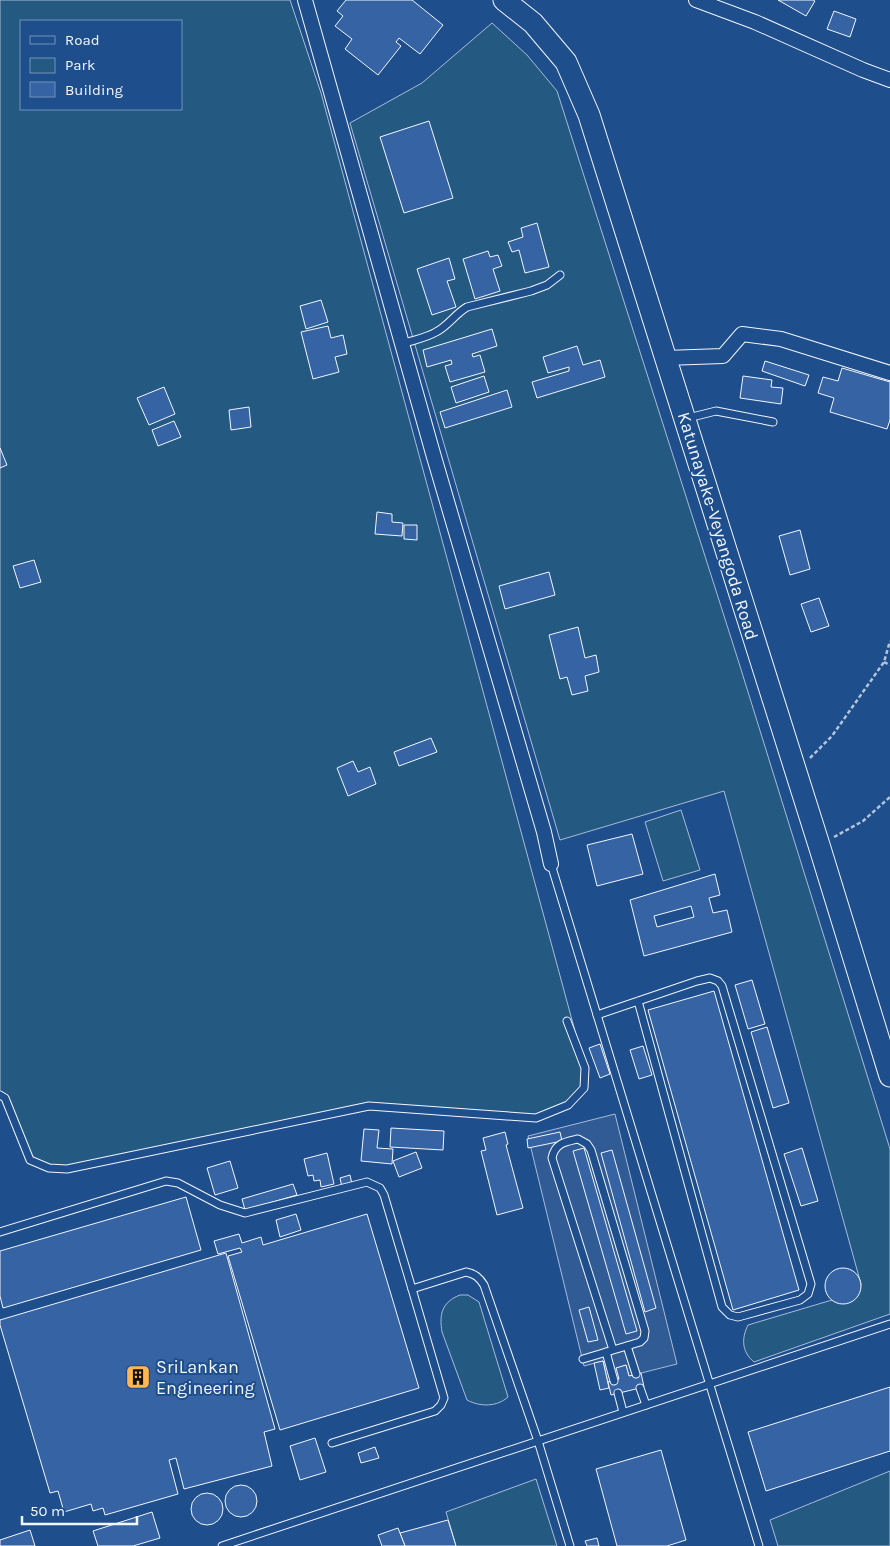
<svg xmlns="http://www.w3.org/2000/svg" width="890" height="1546" viewBox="0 0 890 1546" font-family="Karla,sans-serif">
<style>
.green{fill:#245a82;stroke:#a8bbd7;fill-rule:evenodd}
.parking{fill:#305b95;stroke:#a8bbd7}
.building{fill:#3563a3;stroke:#f2f6ff;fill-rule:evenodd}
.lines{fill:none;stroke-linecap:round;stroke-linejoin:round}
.lane-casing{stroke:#f2f6ff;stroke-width:9}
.street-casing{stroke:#f2f6ff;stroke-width:16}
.primary-casing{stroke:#f2f6ff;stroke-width:23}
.path{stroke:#b3c4dc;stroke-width:2.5;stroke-dasharray:4 2.5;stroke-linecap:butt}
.lane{stroke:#1f4e8c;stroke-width:7}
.street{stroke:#1f4e8c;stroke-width:14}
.primary{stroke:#1f4e8c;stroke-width:21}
.labels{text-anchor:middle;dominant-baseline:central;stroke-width:4;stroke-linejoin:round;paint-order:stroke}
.street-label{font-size:18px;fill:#f2f6ff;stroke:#1f4e8c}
.poi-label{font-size:18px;fill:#f2f6ff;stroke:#1f4e8c;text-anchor:start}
</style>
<rect width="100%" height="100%" fill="#1f4e8c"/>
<g class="green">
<path d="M0,0H290L321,93L585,1068L584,1088L568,1105L536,1118L369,1106L67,1169L30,1160L0,1095ZM21,21H181V109H21Z"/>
<path d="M492,23L527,55L557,91L739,663L890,1149V1314L754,1362C742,1352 741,1339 748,1325L832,1300C847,1307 859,1300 861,1284L724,791L560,840L350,123L422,83Z"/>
<path d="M681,810L700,870L663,881L645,822Z"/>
<path d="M460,1295H468L479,1302L508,1397C497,1407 480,1407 467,1400L442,1332C439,1314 442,1302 460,1295Z"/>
<path d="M890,1471V1546H778L770,1520Z"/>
<path d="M536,1479L557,1546H456L446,1512Z"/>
</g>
<path class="parking" d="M615,1114L677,1364L629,1376L626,1365L617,1368L619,1379L608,1382L603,1361L584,1366L528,1136Z"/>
<g class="building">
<path d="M346,0H412L443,25L420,54L399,38L396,42L401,46L378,75L345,49L352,39L335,26L343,16L337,11Z"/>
<path d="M778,0H813L815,1L806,16Z"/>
<path d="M834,11L856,19L850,37L827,29Z"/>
<path d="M429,121L453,198L404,213L380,137Z"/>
<path d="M537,223L549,267L525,273L519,250L512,252L508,242L523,237L521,228Z"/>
<path d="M488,251L490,257L498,255L502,266L493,269L500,291L475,299L463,259Z"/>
<path d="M449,258L455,279L447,281L456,307L432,315L417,269Z"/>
<path d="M321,300L328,322L306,329L300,306Z"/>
<path d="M328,326L331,338L343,335L347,354L335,357L339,372L313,379L301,332Z"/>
<path d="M492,329L497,346L472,354L473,357L480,355L485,372L450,382L445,366L452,364L451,360L427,367L423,350Z"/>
<path d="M577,346L583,365L600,360L605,377L537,398L532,382L569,371V367L548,373L543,357Z"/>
<path d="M765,361L809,375L805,386L762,371Z"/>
<path d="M842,368L890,382V420L887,429L830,412L834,398L818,393L823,377L838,381Z"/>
<path d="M484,376L489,392L456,403L451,387Z"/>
<path d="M743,376L772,380L771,387L783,388L781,404L740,398Z"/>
<path d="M164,387L175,414L149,425L137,398Z"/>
<path d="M507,390L512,407L445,428L440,412Z"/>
<path d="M249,407L251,427L231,430L229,410Z"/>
<path d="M174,421L181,437L158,446L152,430Z"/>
<path d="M0,448L7,465L0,468Z"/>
<path d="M377,512L392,514V522L403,523L402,536L375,534Z"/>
<path d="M404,525H417V540L404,539Z"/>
<path d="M800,530L810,569L790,575L779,536Z"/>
<path d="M34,560L41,582L20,588L13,566Z"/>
<path d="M549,572L555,595L505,609L499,586Z"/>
<path d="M819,598L829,626L811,632L801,604Z"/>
<path d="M578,627L585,658L596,655L599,672L585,676L588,691L572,695L567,677L560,679L549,635Z"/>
<path d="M431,738L437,752L399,766L394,752Z"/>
<path d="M353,761L358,772L370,767L376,784L348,796L337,768Z"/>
<path d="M632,834L643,874L597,886L587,845Z"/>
<path d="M715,874L720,895L709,898L713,913L727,910L732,932L644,956L630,900ZM691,906L694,917L657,927L654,916Z"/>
<path d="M752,980L765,1024L748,1029L735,985Z"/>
<path d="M714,991L799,1290L733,1310L648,1010Z"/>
<path d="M767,1027L789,1103L773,1108L751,1032Z"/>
<path d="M600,1044L610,1074L600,1078L589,1048Z"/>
<path d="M643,1046L652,1075L639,1079L630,1050Z"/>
<path d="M391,1128L444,1131L443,1150L390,1147Z"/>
<path d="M364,1129L379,1130L377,1148L393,1149L392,1164L361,1161Z"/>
<path d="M505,1132L508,1144L506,1145L523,1208L497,1215L481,1151L486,1150L483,1138Z"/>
<path d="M560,1132L562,1141L528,1148L527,1139Z"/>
<path d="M584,1148L637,1331L626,1334L573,1151Z"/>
<path d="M802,1148L818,1201L801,1206L784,1154Z"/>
<path d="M612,1150L656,1308L645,1312L601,1153Z"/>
<path d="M416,1152L422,1168L399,1177L393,1161Z"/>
<path d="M327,1153L334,1184L321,1187L320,1180L314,1181L313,1175L308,1176L304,1159Z"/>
<path d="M230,1161L238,1188L215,1195L207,1168Z"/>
<path d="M350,1175L352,1184L342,1187L340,1178Z"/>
<path d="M293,1184L297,1195L245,1210L242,1199Z"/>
<path d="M186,1197L201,1250L3,1308L0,1296V1251Z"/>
<path d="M296,1214L301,1230L280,1237L276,1220Z"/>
<path d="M367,1214L419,1388L280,1430L228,1256L242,1252L240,1248L218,1254L214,1241L239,1234L242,1243L261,1237L263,1245Z"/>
<path d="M226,1253L275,1429L264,1432L272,1466L184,1489L176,1458L169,1460L178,1494L105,1515L103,1508L93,1511L91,1504L64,1512L58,1491L50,1493L0,1325V1320Z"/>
<circle cx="843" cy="1286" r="18"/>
<path d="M589,1307L598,1340L588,1342L579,1310Z"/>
<path d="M603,1361L609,1388L600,1390L594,1363Z"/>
<path d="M626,1365L629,1376L641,1373L644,1387L611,1395L608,1382L619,1379L616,1368Z"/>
<path d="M890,1387V1451L766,1491L748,1432Z"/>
<path d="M315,1438L326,1472L300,1480L290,1446Z"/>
<path d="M375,1447L379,1458L361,1463L358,1453Z"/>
<path d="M661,1450L686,1540L667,1546H617L596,1469Z"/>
<circle cx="241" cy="1501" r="16"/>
<circle cx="207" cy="1509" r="16"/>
<path d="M152,1512L160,1538L133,1546H98L93,1531Z"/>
<path d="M448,1520L456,1546H405L400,1533Z"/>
<path d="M398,1528L405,1546H382L378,1535Z"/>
<path d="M30,1530L35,1546H0V1540Z"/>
<path d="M597,1538L599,1546H587L585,1541Z"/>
</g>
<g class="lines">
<defs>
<g id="lane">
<path d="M402,344C413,340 426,338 436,332C448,326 455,314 467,307L531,291L547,285L560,275"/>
<path d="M688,418L716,411L773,422"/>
<path d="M551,864L759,1546"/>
<path d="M597,1015L697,981L710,978L718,981L722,986L811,1284L808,1294L800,1300L738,1317L730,1315L722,1307L638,1001"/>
<path d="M0,1095L5,1098L30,1160L49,1168L67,1169L369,1106L536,1118L568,1105L584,1088L585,1068L567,1021"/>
<path d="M0,1232L166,1181L178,1183L220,1205L245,1213L367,1182L380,1188L384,1195L412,1289"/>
<path d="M627,1346L636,1374"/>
<path d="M606,1352L614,1381"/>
<path d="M583,1359L640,1342L644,1338L645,1331L591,1150L587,1144L578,1139C565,1142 555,1143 552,1158L613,1350"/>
<path d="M640,1388L646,1405"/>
<path d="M618,1393L623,1412"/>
<path d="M332,1443L435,1411L441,1405L444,1398L412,1289L466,1272C475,1274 479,1277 484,1285L538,1441L570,1546"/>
<path d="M222,1546L890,1324"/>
</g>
<g id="street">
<path d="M305,0L434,457L544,832L551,864"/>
<path d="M696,0L755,22L863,70L890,80"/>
<path d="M665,358L723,356L742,334L781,339L890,373"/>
</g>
<path id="primary" d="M504,0L533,23L566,62L589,115L819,845L890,1076"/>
</defs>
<use href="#lane" class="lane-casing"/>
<use href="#street" class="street-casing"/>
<use href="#primary" class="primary-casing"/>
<g class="path">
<path d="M884,662L890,665"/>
<path d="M810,758L832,736L884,662L890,641"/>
<path d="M834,837L863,821L890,797"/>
</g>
<use href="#lane" class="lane"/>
<use href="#street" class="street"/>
<use href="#primary" class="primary"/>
</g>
<defs>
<symbol id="building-square" viewBox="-11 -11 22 22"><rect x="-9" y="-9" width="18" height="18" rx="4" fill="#ffb74d" stroke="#1f4e8c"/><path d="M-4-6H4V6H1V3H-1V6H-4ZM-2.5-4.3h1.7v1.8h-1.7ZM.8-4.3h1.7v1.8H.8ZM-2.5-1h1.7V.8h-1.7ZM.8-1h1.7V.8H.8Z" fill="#111"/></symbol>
</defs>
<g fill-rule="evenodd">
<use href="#building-square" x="124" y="1363" width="28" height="28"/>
</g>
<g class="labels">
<g class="street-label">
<text transform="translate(718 526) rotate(73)">Katunayake-Veyangoda Road</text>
</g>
<g class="poi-label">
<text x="156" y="1367">SriLankan<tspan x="156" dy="21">Engineering</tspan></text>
</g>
</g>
<rect x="20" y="20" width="162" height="90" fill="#1f4e8c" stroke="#7391ba"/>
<rect x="30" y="36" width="25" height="8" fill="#1f4e8c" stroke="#7391ba"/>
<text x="65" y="45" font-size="15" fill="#f2f6ff">Road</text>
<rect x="30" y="58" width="25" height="15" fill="#245a82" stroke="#7391ba"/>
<text x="65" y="70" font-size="15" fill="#f2f6ff">Park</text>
<rect x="30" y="82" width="25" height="15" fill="#3563a3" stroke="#7391ba"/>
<text x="65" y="95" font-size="15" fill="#f2f6ff">Building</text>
<path d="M22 1516v8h115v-8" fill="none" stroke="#f2f6ff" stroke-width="2.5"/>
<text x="30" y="1516" font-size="15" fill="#f2f6ff" stroke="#1f4e8c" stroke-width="4" paint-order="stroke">50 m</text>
</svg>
